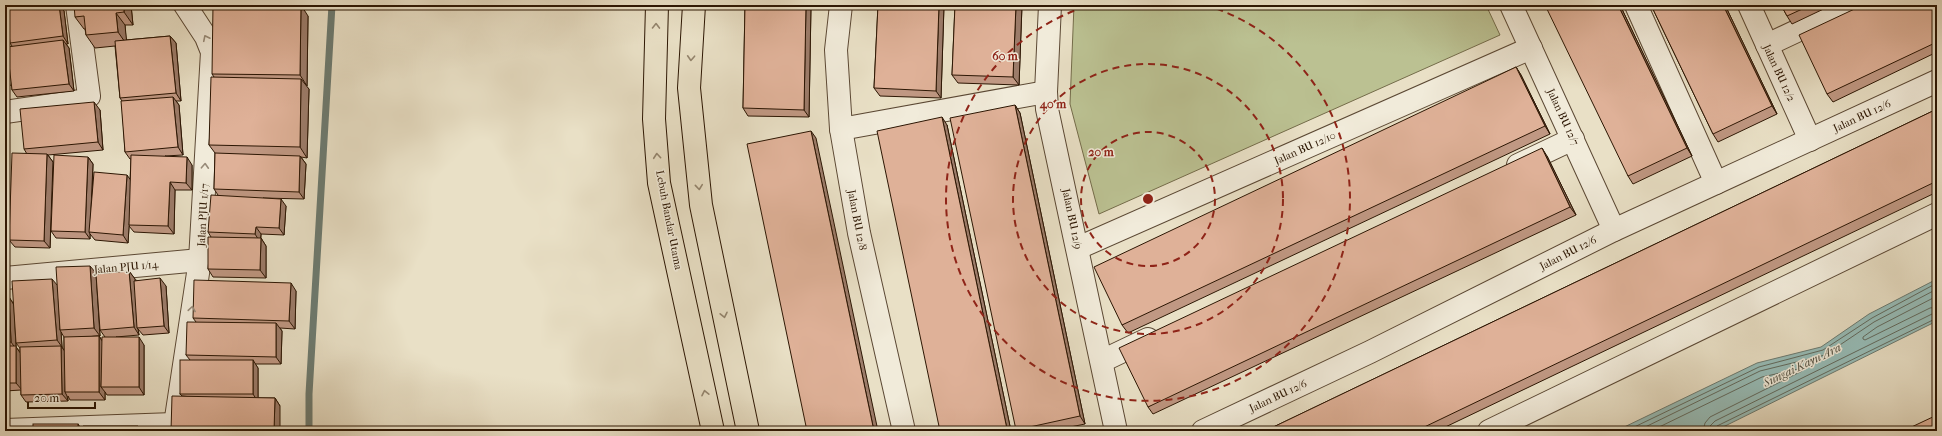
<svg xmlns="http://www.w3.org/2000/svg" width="1942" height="436" viewBox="0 0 1942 436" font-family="'IM FELL French Canon',serif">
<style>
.green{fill:#bbc192;stroke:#746c4a}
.water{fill:#97bdb8;stroke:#6c7a70}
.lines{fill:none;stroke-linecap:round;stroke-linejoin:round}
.shore{stroke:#626a5e;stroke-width:1}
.stream{stroke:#6c7a70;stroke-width:7}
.minor-casing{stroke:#5b4834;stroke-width:24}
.major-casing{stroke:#2c1603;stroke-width:24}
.minor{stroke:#f1ebda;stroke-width:22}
.major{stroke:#e9e0c6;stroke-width:22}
.wall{fill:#c09883;stroke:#2c1603;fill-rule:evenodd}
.shaded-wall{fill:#9c7c6a;stroke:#2c1603}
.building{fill:#dfb198;stroke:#2c1603}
.oneway{stroke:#94856e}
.oneway2{stroke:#988b79}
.ring{fill:none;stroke:#8f2418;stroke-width:2;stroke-dasharray:7 5}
.labels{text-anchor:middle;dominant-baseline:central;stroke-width:3;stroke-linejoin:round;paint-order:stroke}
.street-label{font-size:11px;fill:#2c1603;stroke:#f1ebda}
.water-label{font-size:12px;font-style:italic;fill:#515042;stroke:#f1ebda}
.centre{fill:#8f2418;stroke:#f1ebda;stroke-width:2}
.ring-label{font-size:12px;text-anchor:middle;font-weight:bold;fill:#8f2418;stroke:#f1ebda;stroke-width:3;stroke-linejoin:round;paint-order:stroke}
</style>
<rect width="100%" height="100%" fill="#e9e0c6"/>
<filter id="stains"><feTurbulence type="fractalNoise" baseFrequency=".005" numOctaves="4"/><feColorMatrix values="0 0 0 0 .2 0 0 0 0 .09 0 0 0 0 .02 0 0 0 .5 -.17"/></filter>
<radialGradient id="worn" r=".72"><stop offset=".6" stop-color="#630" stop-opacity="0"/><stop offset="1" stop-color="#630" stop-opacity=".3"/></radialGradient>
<path class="green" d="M1074,5H1486L1500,35L1099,214L1070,104Z"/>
<path class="water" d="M1937,279V321L1715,431H1616L1757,363L1821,347L1869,314Z"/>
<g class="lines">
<g class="shore">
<path d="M1937,296L1877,327L1863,337V339L1865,340L1930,308L1937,307"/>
<path d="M1626,431L1759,367L1823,350L1872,318L1937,283"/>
<path d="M1637,431L1760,371L1825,355L1874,322L1937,289"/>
<path d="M1651,431L1762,377L1803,368L1802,371L1710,417L1705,423L1703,431"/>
<path d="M1709,431L1710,426L1715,421L1932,314L1937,313"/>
<path d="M1714,431L1717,426L1937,318"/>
</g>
<path class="stream" d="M309,431V394L332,5"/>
<defs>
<g id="minor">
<path d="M841,5L836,50L841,129L859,233L904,431"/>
<path d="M1050,5L1046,92L1047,109L1116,431"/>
<path d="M1511,5L1614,230"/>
<path d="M1636,5L1716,183"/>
<path d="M1749,5L1810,140"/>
<path d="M1767,45L1852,5"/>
<path d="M5,112L81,101L89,96L77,5"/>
<path d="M841,129L1046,92"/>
<path d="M1518,165L1573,139"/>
<path d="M1078,248L1531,48"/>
<path d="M5,278L200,260"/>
<path d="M1102,361L1148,339"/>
<path d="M5,430L174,424"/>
<path d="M174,431L200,260L212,52L206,37L185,5"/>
<path d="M1203,431L1370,352L1614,230L1937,81"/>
<path d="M1489,431L1937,214"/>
</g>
<g id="major">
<path d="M657,5L654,119L659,183L713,431"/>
<path d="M694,5L689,88L701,205L748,431"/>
</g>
</defs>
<use href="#minor" class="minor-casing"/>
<use href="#major" class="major-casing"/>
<use href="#minor" class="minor"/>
<use href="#major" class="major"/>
</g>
<g class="wall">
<path d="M43,5H60L64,11L68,44H66L69,48L74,91L17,97L12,90V46L10,43L7,20L5,21V8L7,18Z"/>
<path d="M131,5L133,25H125L126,40L170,36L176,43L181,101H176L179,105L183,155L165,156L192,165V190H175L174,234L134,232L129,226L128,243L95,240L90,234V239L56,238L51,231L88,157L93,164L92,202L130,180L131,159H130L125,152L122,101L120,98L115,46L95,48L86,35L85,29H84L75,17Z"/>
<path d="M745,5H811L809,117L748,116L743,108Z"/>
<path d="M878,5H944L941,98L880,96L874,88Z"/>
<path d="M955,5H1022L1019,85L958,83L952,75Z"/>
<path d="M1620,5L1692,156L1633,184L1628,176Z"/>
<path d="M1651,5H1725L1777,114L1718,142L1713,134Z"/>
<path d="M1781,5H1832L1792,24L1787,16Z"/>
<path d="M1937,5V52L1833,102L1827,94Z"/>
<path d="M308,16L307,86H306L309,89L307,158L301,157L306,164L304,199L263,198L286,206L284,235L261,234V238L266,246V278L213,277L208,269L211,237L208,232L218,195L214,189L215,153L209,145L214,77L212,74Z"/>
<path d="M5,36L8,59L5,60L6,62L10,86H5Z"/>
<path d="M1516,67L1521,75L1550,134L1128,333L1122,325Z"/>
<path d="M1015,105L1020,113L1085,424L1051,431H1017L1016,430Z"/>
<path d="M1937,109V192L1437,431H1265Z"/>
<path d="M100,110L103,150L48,155L53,162L50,248L15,247L9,240L27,154L24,149Z"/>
<path d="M947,125L1011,431H940Z"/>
<path d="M1547,156L1576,215L1153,414L1148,407Z"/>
<path d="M129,271L135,279V280L166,286L169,333L143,335L138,329L139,335L116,337L144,345V395H107L105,392V400H70L68,396V401L26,402L21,395V390L5,391V297H9L13,303L57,285L96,273L100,336L83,337L99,336L102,340L105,337L100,330ZM61,332L64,337V351L62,347ZM16,343L20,348V352L16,347Z"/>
<path d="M296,291L295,329L280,328L282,331L281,364H255L258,368V398H275L280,406L182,396L180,394L190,360L186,355L196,322L193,318Z"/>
</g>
<g class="shaded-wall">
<path d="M59,5H60L64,11L68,44L63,36Z"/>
<path d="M124,5H131L133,25L124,12Z"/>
<path d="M301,5L308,16L307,86L300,75Z"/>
<path d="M806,5H811L809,117L804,110Z"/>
<path d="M939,5H944L941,98L936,91Z"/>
<path d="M1016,5H1022L1019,85L1013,77Z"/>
<path d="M1618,5H1620L1692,156L1687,148Z"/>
<path d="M1723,5H1725L1777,114L1772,106Z"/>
<path d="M5,8L7,20L5,17Z"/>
<path d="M116,13L125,25L127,45L118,32Z"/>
<path d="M5,36L8,59L5,55Z"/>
<path d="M170,36L176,43L181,101L176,93Z"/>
<path d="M63,40L69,48L74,91L69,84Z"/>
<path d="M5,60L6,62L10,86L5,78Z"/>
<path d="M1516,67L1521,75L1550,134L1545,126Z"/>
<path d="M301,79L309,89L307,158L300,147Z"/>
<path d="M173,97L179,105L183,155L178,147Z"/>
<path d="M94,102L100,110L103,150L98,142Z"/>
<path d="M1015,105L1020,113L1085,424L1080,416Z"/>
<path d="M942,117L947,125L1011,431H1008L1007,429Z"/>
<path d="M811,131L816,138L878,431H874Z"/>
<path d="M1542,148L1547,156L1576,215L1570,207Z"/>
<path d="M47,154L53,162L50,248L44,241Z"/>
<path d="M300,156L306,164L304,199L299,192Z"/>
<path d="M88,157L93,164L90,232H89L90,234V239L85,232Z"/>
<path d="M187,157L192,165V190L186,183Z"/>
<path d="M127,175L132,182L128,243L123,235Z"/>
<path d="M170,182L175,190L174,234L168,226Z"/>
<path d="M5,193L10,200L6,252L5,250Z"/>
<path d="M281,199L286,206L284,235L279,228Z"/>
<path d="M256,227L261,234L260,242L255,234Z"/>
<path d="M261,238L266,246V278L260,270Z"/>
<path d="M90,266L96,273L100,336L94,328Z"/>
<path d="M129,271L135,279L138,328H137L138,329L139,335L134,327Z"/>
<path d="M160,278L166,286L169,333L164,326Z"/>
<path d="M52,279L58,286L60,330L61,332L62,347L57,340Z"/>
<path d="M291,283L296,291L295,329L289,321Z"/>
<path d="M9,297L14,305L16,347L21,354L22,390L16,383V349L11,342Z"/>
<path d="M276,323L282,331L281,364L276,357Z"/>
<path d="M99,336L104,344L101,387L105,392V400L99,392Z"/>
<path d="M139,337L144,345V395L139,387Z"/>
<path d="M61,346L66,353L65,392L67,396L68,401L62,394Z"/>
<path d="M253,360L258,368V402L253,394Z"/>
<path d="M275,398L280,406V431H274Z"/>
<path d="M5,422L11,431H5Z"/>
<path d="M78,424L83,431H78Z"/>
<path d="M138,426L142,431H138Z"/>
</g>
<g class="building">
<path d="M43,5H59L63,36L10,43L6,10Z"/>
<path d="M74,5H124V12L116,13L118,32L86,35L84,16L75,17Z"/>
<path d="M213,5H301L300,75L212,74Z"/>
<path d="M745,5H806L804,110L743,108Z"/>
<path d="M878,5H939L936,91L874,88Z"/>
<path d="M955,5H1016L1013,77L952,75Z"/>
<path d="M1545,5H1618L1687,148L1628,176Z"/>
<path d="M1651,5H1723L1772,106L1713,134Z"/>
<path d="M1781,5H1811L1787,16Z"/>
<path d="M1863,5H1937V42L1827,94L1799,35Z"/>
<path d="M170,36L176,93L120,98L115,41Z"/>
<path d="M63,40L69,84L12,90L7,47Z"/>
<path d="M1516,67L1545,126L1122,325L1094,267Z"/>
<path d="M211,77L301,79L300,147L209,145Z"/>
<path d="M173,97L178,147L125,152L121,101Z"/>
<path d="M94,102L98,142L24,149L20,109Z"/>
<path d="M1015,105L1080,416L1016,430L950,118Z"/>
<path d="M1937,109V181L1416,431H1265Z"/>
<path d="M942,117L1007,429L997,431H940L877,131Z"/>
<path d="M811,131L874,431H807L747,144Z"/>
<path d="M1542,148L1570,207L1148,407L1119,348Z"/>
<path d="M12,153L47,154L44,241L9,240Z"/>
<path d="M215,153L300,156L299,192L214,189Z"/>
<path d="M54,155L88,157L85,232L51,231Z"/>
<path d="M131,155L187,157L186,183L170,182L168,226L129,225Z"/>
<path d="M94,172L127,175L123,235L89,232Z"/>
<path d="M211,195L281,199L279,228L256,227L255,234L208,232Z"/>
<path d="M208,237L261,238L260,270L208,269Z"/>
<path d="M90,266L94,328L60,330L56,267Z"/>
<path d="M129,271L134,327L100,330L96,274Z"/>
<path d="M160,278L164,326L137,328L134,281Z"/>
<path d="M52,279L57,340L16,343L12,281Z"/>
<path d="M194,280L291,283L289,321L193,318Z"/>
<path d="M5,297H9L11,342H5Z"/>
<path d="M187,322L276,323V357L186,355Z"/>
<path d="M99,336V392H65L64,337Z"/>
<path d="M102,337H139V387H101Z"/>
<rect x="5" y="346" width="11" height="37"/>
<path d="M61,346L62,394L21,395L20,347Z"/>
<rect x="180" y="360" width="73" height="34"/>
<path d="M172,396L275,398L274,431H171Z"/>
<path d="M1937,415V431H1903Z"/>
<rect x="33" y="424" width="45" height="7"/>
<path d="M83,426H138V431H82Z"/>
</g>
<defs><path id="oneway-chevron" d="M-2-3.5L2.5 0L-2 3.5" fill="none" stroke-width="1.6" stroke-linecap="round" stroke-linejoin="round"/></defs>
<g class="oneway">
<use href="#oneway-chevron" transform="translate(656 26) rotate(-89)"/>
<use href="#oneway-chevron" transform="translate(691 58) rotate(93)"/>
<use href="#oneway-chevron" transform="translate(657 156) rotate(-95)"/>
<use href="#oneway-chevron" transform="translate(699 187) rotate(84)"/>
<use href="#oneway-chevron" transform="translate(724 315) rotate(78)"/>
<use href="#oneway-chevron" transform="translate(705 393) rotate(-102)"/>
</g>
<g class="oneway2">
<use href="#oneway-chevron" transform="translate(206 38) rotate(-116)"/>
<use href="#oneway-chevron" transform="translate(205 166) rotate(-87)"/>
<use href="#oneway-chevron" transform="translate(192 309) rotate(-81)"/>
</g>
<g class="ring">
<circle cx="1148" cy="199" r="67"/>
<circle cx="1148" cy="199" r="135"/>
<path d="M1205 5A202 202 0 1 1 1091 5"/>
</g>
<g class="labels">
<g class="street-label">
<text transform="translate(1779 73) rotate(65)">Jalan BU 12/2</text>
<text transform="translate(1862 116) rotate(-25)">Jalan BU 12/6</text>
<text transform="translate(1563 117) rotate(65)">Jalan BU 12/7</text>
<text transform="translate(1305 148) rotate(-24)">Jalan BU 12/10</text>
<text transform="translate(203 215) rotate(-87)">Jalan PJU 1/17</text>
<text transform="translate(1072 219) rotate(78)">Jalan BU 12/9</text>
<text transform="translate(669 220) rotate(79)">Lebuh Bandar Utama</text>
<text transform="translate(857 220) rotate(79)">Jalan BU 12/8</text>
<text transform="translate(1568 253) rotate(-27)">Jalan BU 12/6</text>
<text transform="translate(126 267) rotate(-5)">Jalan PJU 1/14</text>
<text transform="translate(1278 396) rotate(-25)">Jalan BU 12/6</text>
</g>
<g class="water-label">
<text transform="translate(1802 365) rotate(-26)">Sungai Kayu Ara</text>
</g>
</g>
<circle cx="1148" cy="199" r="6" class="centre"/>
<g class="ring-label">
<text x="1005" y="60">60 m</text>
<text x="1053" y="108">40 m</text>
<text x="1101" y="156">20 m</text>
</g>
<rect width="1942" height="436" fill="none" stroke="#e9e0c6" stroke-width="20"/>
<rect x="6" y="6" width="1930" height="424" fill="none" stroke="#2c1603" stroke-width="2"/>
<rect x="10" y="10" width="1922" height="416" fill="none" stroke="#2c1603"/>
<path d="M28 402v6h67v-6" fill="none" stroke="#2c1603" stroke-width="2"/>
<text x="34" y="402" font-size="12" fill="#2c1603" stroke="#f1ebda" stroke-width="3" paint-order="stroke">20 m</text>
<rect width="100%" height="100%" filter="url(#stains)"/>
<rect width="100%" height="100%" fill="url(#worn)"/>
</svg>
